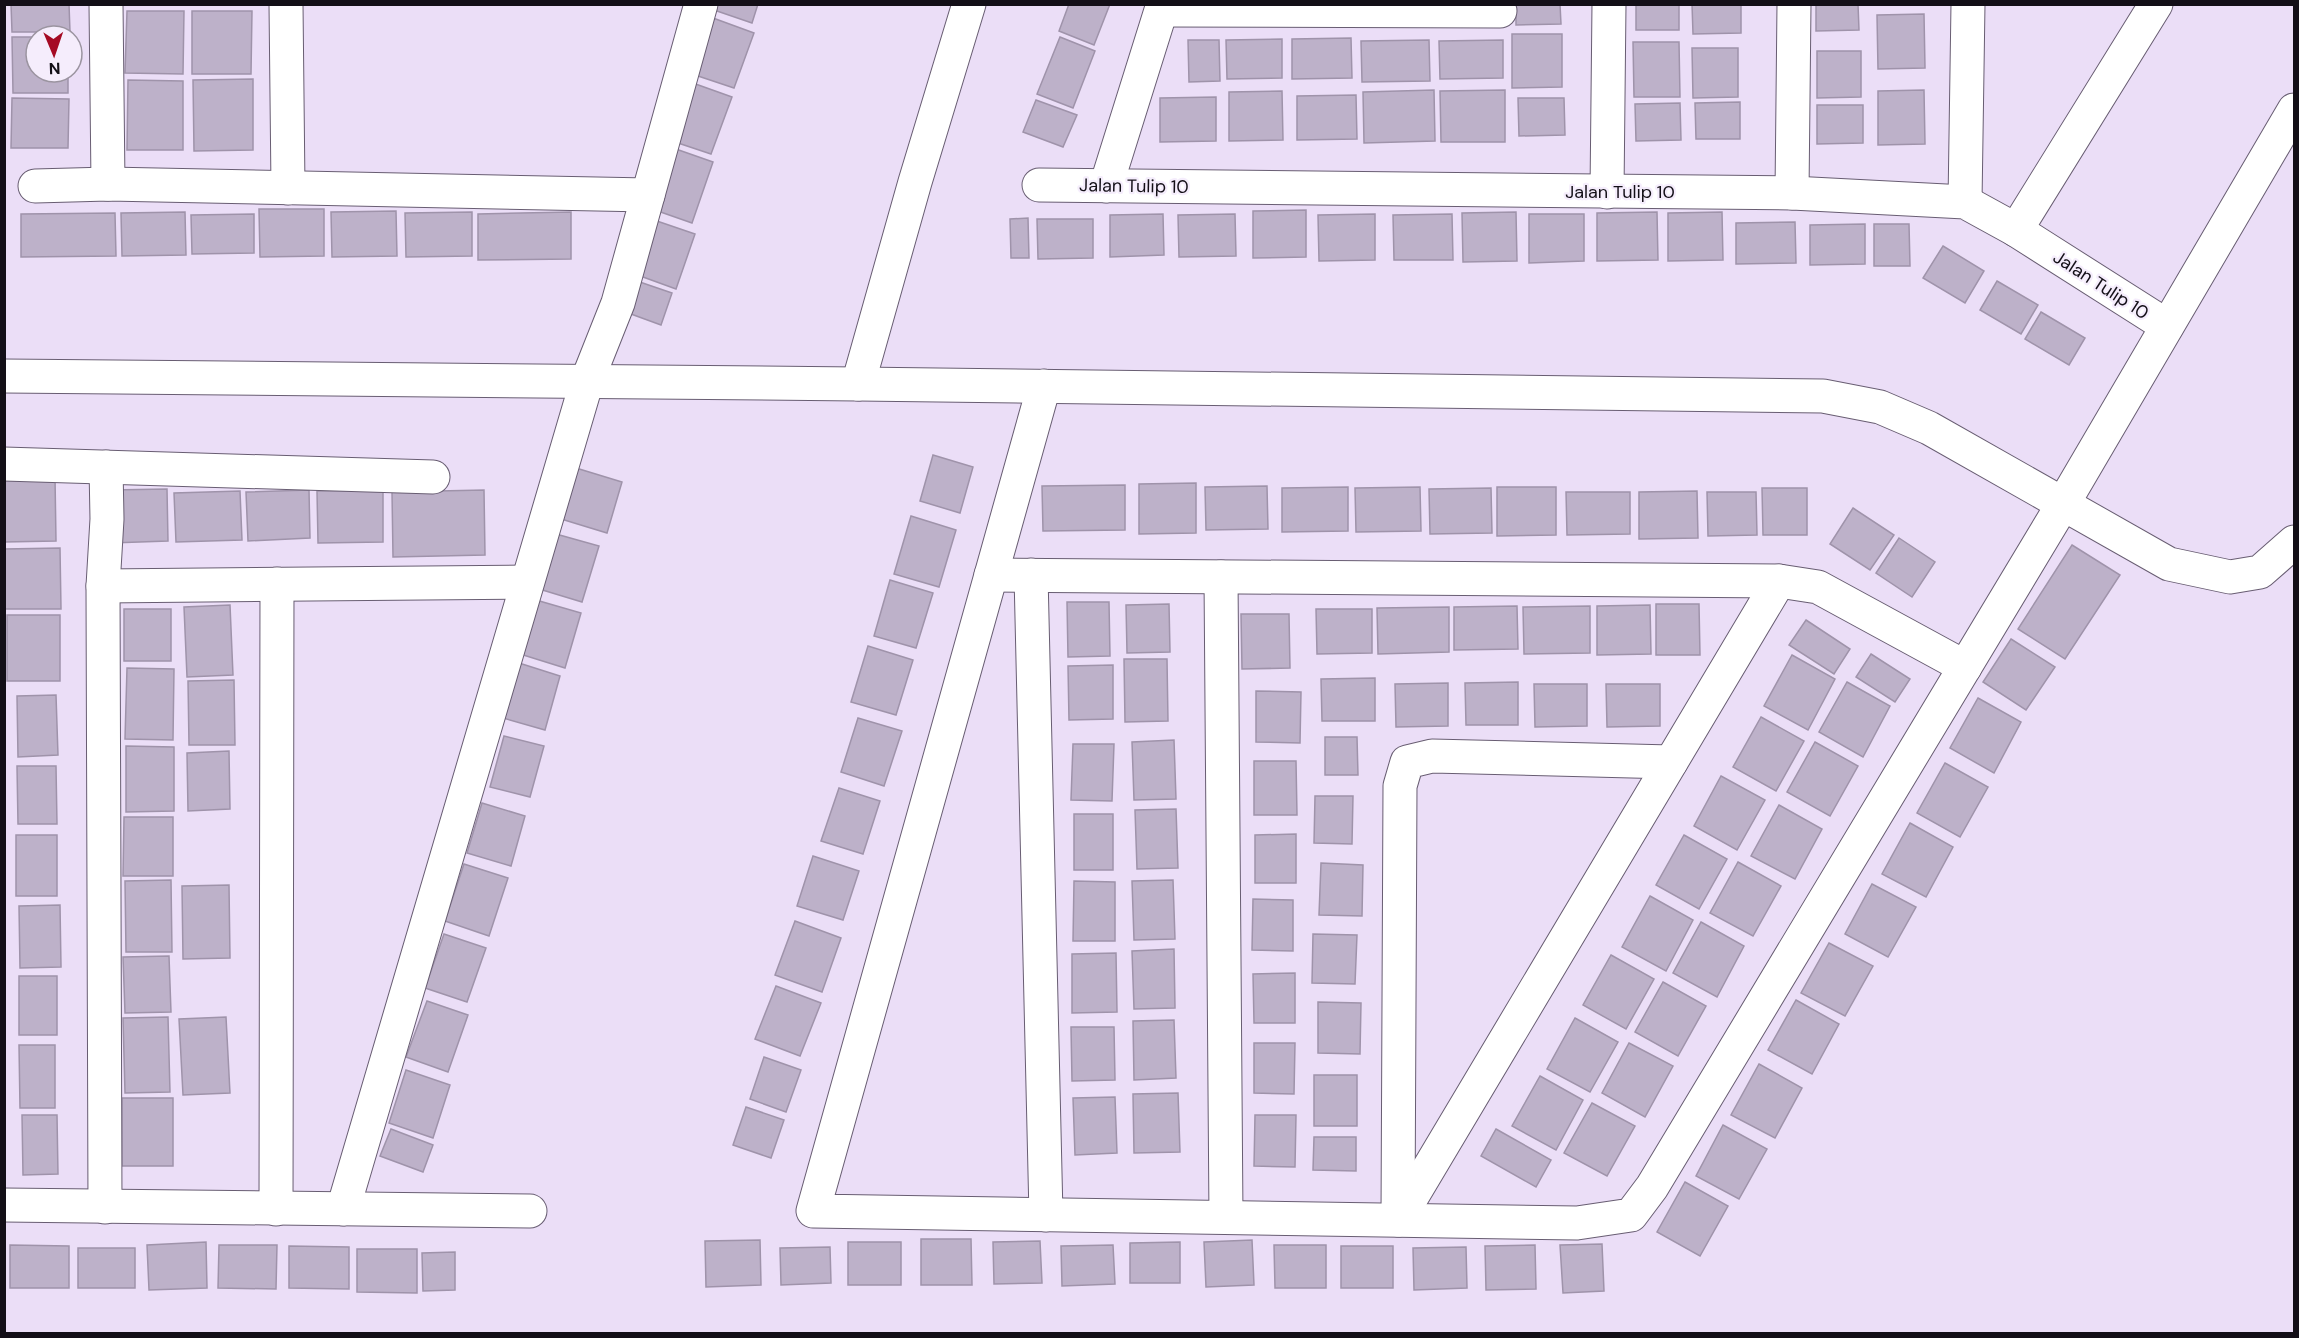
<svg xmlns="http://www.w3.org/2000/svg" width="2299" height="1338" viewBox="0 0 2299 1338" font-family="'DM Sans',sans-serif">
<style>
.building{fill:#bdb1c9;stroke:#9f93aa;stroke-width:1.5}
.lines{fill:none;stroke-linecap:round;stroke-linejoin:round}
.minor-casing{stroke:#685d72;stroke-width:35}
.minor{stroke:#fff;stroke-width:33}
.labels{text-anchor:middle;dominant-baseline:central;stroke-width:4.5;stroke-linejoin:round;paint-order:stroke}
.street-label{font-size:18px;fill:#130f17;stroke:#f5edfc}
</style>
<rect width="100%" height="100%" fill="#ebdef7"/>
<g class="building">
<path d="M11,4H69L70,32H12Z"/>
<path d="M716,4H758L752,23L714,10Z"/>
<path d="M1069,4H1110L1094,45L1059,31Z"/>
<path d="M1516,4H1560L1561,24L1516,25Z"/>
<rect x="1636" y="4" width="43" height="26"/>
<path d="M1692,4H1741V33L1693,34Z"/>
<path d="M1816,4H1858L1859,30L1816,31Z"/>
<path d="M127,11H184L183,74L125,73Z"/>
<path d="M192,11H252L251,74H192Z"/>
<path d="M1924,14L1925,68L1878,69L1877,15Z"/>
<path d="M713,18L754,33L734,88L692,74Z"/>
<path d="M1512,34H1562V87L1512,88Z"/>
<path d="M12,37H36V72H68V93H13Z"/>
<path d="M1060,37L1095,51L1073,108L1037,94Z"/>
<path d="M1351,38L1352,78L1292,79V39Z"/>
<path d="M1282,39V78L1227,79L1226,40Z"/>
<path d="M1188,40H1219L1220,81L1189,82Z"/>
<path d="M1429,40L1430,81L1362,82L1361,41Z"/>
<path d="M1503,40V78L1440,79L1439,41Z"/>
<path d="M1633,42H1679L1680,97H1634Z"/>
<path d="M1692,48H1738V97L1693,98Z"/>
<path d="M1817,51H1861V97L1817,98Z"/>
<path d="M253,79V150L194,151L193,80Z"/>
<path d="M128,80L183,81V150H127Z"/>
<path d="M690,82L732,97L711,154L669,140Z"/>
<path d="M1434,90L1435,141L1364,143L1363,92Z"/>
<path d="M1505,90V142H1441L1440,91Z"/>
<path d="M1924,90L1925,144L1878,145V91Z"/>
<path d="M1282,91L1283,140L1229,141V92Z"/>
<path d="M1356,95L1357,139L1297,140V96Z"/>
<path d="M1216,97V141L1160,142V98Z"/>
<path d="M12,98L69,99L68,148H11Z"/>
<path d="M1518,98H1564L1565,135L1519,136Z"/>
<path d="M1036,100L1077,115L1063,147L1023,132Z"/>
<path d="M1740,102V139H1696L1695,103Z"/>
<path d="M1680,103L1681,140L1636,141L1635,104Z"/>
<path d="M1817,105H1863V143L1817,144Z"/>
<path d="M673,148L713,162L692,223L652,209Z"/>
<path d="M259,209H324V256L260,257Z"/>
<path d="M1306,210V257L1253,258V211Z"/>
<path d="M396,211L397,256L332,257L331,212Z"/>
<path d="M185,212L186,255L122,256L121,213Z"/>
<path d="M472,212V256L406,257L405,213Z"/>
<path d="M571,212V259L478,260V214Z"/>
<path d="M1516,212L1517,261L1463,262L1462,213Z"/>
<path d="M1657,212L1658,260L1597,261V213Z"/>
<path d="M1722,212L1723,260L1668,261V213Z"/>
<path d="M115,213L116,256L21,257V214Z"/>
<path d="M254,214V253L192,254L191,215Z"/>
<path d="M1163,214L1164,255L1110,257V215Z"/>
<path d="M1235,214L1236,256L1179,257L1178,215Z"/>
<path d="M1375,214V260L1319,261L1318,215Z"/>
<path d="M1452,214L1453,260H1394L1393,215Z"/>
<path d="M1529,214H1584V261L1529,263Z"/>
<path d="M1028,218L1029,258H1011L1010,219Z"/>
<path d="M651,219L695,234L676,289L632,273Z"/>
<path d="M1037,219H1093V258L1038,259Z"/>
<path d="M1795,222L1796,263L1736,264V223Z"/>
<path d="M1865,224V264L1810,265V225Z"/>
<path d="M1874,224H1909L1910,266H1874Z"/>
<path d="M1943,246L1984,271L1965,303L1923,278Z"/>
<path d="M631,279L672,293L661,325L620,310Z"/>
<path d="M1997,281L2038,305L2021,334L1980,310Z"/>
<path d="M2041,312L2085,338L2069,365L2025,339Z"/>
<path d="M933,455L973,467L960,513L920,501Z"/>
<path d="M576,468L622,482L607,533L561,519Z"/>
<path d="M55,477L56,541L4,542V478Z"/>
<path d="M1196,483V533L1139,534V484Z"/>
<path d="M1125,485V530L1043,531L1042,486Z"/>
<path d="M1267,486L1268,529L1206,530L1205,487Z"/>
<path d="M1348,487V531L1282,532V488Z"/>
<path d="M1420,487L1421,531L1356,532L1355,488Z"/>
<path d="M1497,487H1556V535L1497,536Z"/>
<path d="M1491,488L1492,533L1430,534L1429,489Z"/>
<path d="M1762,488H1807V535H1763Z"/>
<path d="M167,489L168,541L111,543L110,490Z"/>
<path d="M309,490L310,538L248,541L246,492Z"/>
<path d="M383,490V542L318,543L317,491Z"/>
<path d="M484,490L485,555L393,557L392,492Z"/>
<path d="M240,491L242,540L176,542L174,493Z"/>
<path d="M1697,491L1698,538L1639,539V492Z"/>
<path d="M1566,492H1630V534L1567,535Z"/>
<path d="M1707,492H1756L1757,535L1708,536Z"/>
<path d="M1853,508L1894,535L1870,570L1830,544Z"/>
<path d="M911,516L956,530L939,587L894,574Z"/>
<path d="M556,534L599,546L582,602L539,589Z"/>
<path d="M1899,538L1935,562L1912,597L1876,573Z"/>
<path d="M2072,545L2120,575L2065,659L2018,629Z"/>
<path d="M60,548L61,609H4V549Z"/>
<path d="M890,580L933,593L916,648L874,636Z"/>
<path d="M536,600L581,613L565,668L520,654Z"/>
<path d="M1067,602H1109L1110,656L1068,657Z"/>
<path d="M1169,604L1170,652L1127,653L1126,605Z"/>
<path d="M1656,604H1699L1700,655H1656Z"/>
<path d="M230,605L233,675L187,677L184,607Z"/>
<path d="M1650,605L1651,654L1597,655V606Z"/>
<path d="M1517,606L1518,649L1454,650V607Z"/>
<path d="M1590,606V653L1524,654L1523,607Z"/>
<path d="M1449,607V652L1378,654L1377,608Z"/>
<rect x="124" y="609" width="47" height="52"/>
<path d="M1316,609H1372V653L1317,654Z"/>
<path d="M1241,614H1289L1290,668L1242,669Z"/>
<rect x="7" y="615" width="53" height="66"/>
<path d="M1806,620L1850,649L1834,674L1789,645Z"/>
<path d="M2011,639L2055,667L2026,710L1983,682Z"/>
<path d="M868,646L913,660L896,715L851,702Z"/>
<path d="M1871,654L1910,679L1895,702L1856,677Z"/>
<path d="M1792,655L1835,679L1808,730L1764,706Z"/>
<path d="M1124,659H1167L1168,721L1125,722Z"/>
<path d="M519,663L560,676L545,730L503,718Z"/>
<path d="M1113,665V719L1069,720L1068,666Z"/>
<path d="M127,668L174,669L173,740L125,739Z"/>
<path d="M1375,678V721H1322L1321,679Z"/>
<path d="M234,680L235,745H189L188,681Z"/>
<path d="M1518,682V725H1466L1465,683Z"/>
<path d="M1847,682L1890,706L1863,757L1819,732Z"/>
<path d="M1448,683V726L1396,727L1395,684Z"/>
<path d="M1534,684H1587V726L1535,727Z"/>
<path d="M1606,684H1660V726L1607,727Z"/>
<path d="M1256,691L1301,692L1300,743L1256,742Z"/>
<path d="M56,695L58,755L18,757L17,696Z"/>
<path d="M1978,698L2021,722L1994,773L1950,748Z"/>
<path d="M1761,717L1804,741L1776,791L1733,767Z"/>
<path d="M858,718L902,731L884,786L841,772Z"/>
<path d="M504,736L544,746L530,797L490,787Z"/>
<path d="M1325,737H1357L1358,775H1325Z"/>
<path d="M1174,740L1176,799L1134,800L1132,742Z"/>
<path d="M1815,742L1858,766L1830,816L1787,792Z"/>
<path d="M1073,744H1114L1112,801L1071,800Z"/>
<path d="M126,746L174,747V811L126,812Z"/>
<path d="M229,751L230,809L188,811L187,753Z"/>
<path d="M1254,761H1296L1297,815H1254Z"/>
<path d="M1945,763L1988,787L1960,837L1917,813Z"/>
<path d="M17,766H56L57,824H18Z"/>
<path d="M1721,776L1765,800L1737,850L1694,826Z"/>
<path d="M839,788L880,801L863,854L821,841Z"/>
<path d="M1315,796H1353L1352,844L1314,843Z"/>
<path d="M482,803L525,816L511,866L467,853Z"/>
<path d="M1779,805L1822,829L1795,879L1751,856Z"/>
<path d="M1176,809L1178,868L1137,869L1135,810Z"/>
<rect x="1074" y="814" width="39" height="56"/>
<path d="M124,817H173V876H123Z"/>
<path d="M1910,823L1953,847L1926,897L1882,874Z"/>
<path d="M1296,834V883H1255V835Z"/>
<rect x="16" y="835" width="41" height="61"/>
<path d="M1684,835L1727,859L1699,909L1656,885Z"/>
<path d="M813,856L859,871L843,920L797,906Z"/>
<path d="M1738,862L1781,886L1753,936L1710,913Z"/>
<path d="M1321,863L1363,865L1362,916L1319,915Z"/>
<path d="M464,864L508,878L489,936L445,921Z"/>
<path d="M171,880L172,952H126L125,881Z"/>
<path d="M1173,880L1175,939L1134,940L1132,881Z"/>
<path d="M1074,881L1115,882V941H1073Z"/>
<path d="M1872,884L1916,907L1888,957L1845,934Z"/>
<path d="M229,885L230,958L183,959L182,886Z"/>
<path d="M1650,896L1693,920L1666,971L1622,947Z"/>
<path d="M1253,899L1293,900V951L1252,950Z"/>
<path d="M60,905L61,967L20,968L19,906Z"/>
<path d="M795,921L841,938L822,992L775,975Z"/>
<path d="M1701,922L1744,946L1717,997L1673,973Z"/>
<path d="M444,934L486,948L467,1002L425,988Z"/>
<path d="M1313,934L1357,935L1355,984L1312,983Z"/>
<path d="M1829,943L1873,966L1845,1016L1801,993Z"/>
<path d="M1174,949L1175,1008L1134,1009L1132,951Z"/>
<path d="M1116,953L1117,1012L1072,1013V954Z"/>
<path d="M1611,955L1654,979L1626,1029L1583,1005Z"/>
<path d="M169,956L171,1012L125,1013L123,957Z"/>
<path d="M1295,973V1023H1254L1253,974Z"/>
<rect x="19" y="976" width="38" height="59"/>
<path d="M1663,982L1706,1006L1678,1056L1635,1032Z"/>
<path d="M776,986L821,1003L800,1056L755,1039Z"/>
<path d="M1796,1000L1839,1024L1812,1074L1768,1050Z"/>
<path d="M427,1001L468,1015L448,1072L406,1057Z"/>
<path d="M1318,1002L1361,1003L1360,1054L1318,1053Z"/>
<path d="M168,1017L170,1092L125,1093L123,1018Z"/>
<path d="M226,1017L230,1093L183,1095L179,1019Z"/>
<path d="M1575,1018L1618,1042L1590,1092L1547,1069Z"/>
<path d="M1174,1020L1176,1078L1134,1080L1133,1021Z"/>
<path d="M1071,1027H1114L1115,1080L1072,1081Z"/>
<path d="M1254,1043H1295L1294,1094L1254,1093Z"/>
<path d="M1629,1043L1673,1066L1645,1117L1602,1093Z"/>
<path d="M19,1045H55V1108H20Z"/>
<path d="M764,1057L801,1070L786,1112L750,1099Z"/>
<path d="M1759,1064L1802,1088L1775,1138L1731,1115Z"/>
<path d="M406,1070L450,1085L433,1138L389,1123Z"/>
<rect x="1314" y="1075" width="43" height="51"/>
<path d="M1540,1076L1583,1100L1556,1150L1512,1126Z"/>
<path d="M1178,1093L1180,1152L1134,1153L1133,1094Z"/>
<path d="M1115,1097L1117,1153L1075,1155L1073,1098Z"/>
<rect x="122" y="1098" width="51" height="68"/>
<path d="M1592,1103L1635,1126L1607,1176L1564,1153Z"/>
<path d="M746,1107L784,1120L771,1158L733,1145Z"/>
<path d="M22,1115H57L58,1174L23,1175Z"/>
<path d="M1255,1115H1296L1295,1167L1254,1166Z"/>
<path d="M1723,1125L1767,1149L1739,1199L1696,1176Z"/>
<path d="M391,1129L433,1145L423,1172L380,1156Z"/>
<path d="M1496,1129L1551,1160L1536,1187L1481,1156Z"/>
<path d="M1314,1137H1356V1171L1313,1170Z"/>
<path d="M1685,1182L1728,1206L1700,1256L1657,1232Z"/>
<path d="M921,1239H971L972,1285H921Z"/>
<path d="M760,1240L761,1285L706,1287L705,1241Z"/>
<path d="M1252,1240L1254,1285L1206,1287L1204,1242Z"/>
<path d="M1040,1241L1042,1283L994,1284L993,1242Z"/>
<path d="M206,1242L207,1288L149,1290L147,1245Z"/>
<rect x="848" y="1242" width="53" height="43"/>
<path d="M1180,1242V1283H1130V1243Z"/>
<path d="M1602,1244L1604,1291L1563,1293L1560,1245Z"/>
<path d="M10,1245L69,1246V1288H10Z"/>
<path d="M219,1245H277L276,1289L218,1288Z"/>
<path d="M1113,1245L1115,1284L1062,1286L1061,1246Z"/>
<path d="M1274,1245H1326V1288H1275Z"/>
<path d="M1535,1245L1536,1289L1486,1290L1485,1246Z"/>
<path d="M289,1246L349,1247V1289L289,1288Z"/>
<rect x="1341" y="1246" width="52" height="42"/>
<path d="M830,1247L831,1283L781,1285L780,1248Z"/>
<path d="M1466,1247L1467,1288L1414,1290L1413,1248Z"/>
<rect x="78" y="1248" width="57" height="40"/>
<path d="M357,1249H417V1293L357,1292Z"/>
<path d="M455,1252V1290L423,1291L422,1253Z"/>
</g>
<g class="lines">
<defs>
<g id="minor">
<path d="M106,4L108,184"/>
<path d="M286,4L288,188"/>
<path d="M1162,10L1500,11"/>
<path d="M1039,185L1792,193L1965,202L2016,230L2167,326"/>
<path d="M35,186L108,184L648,195"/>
<path d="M1106,186L1163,4"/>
<path d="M1607,192L1609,4"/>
<path d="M1792,193L1794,4"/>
<path d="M1965,202L1968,4"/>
<path d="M2016,230L2156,4"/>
<path d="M4,376L858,384L1823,396L1880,407L1929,428L2169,564L2230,577L2260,572L2294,542"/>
<path d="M858,384L915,182L969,4"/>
<path d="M1044,386L813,1211L1577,1223L1631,1215L1652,1187L2063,504L2294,110"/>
<path d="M4,464L433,477"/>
<path d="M991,575L1779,581L1818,587L1965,667"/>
<path d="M1031,575L1046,1215"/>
<path d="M1221,577L1226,1217"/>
<path d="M103,586L527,582"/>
<path d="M4,1205L530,1211"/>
<path d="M105,1207L103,586L107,519L106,467"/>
<path d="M276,1209L277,584"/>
<path d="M343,1209L587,381L618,303L701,4"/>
<path d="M1398,1218L1400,786L1407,762L1432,756L1671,762"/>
<path d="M1398,1220L1779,581"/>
</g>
</defs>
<use href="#minor" class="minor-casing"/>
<use href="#minor" class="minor"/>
</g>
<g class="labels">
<g class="street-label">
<text transform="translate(1134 186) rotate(1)">Jalan Tulip 10</text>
<text x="1620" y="192">Jalan Tulip 10</text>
<text transform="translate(2101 285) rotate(33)">Jalan Tulip 10</text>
</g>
</g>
<rect width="2299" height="1338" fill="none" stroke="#130f17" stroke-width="12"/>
<g transform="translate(54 54) rotate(178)"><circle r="28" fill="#f5edfc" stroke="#9b94a0" stroke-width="1.5"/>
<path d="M0-4.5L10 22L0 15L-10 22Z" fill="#a50a24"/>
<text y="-9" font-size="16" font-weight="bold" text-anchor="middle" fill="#130f17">N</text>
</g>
</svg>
